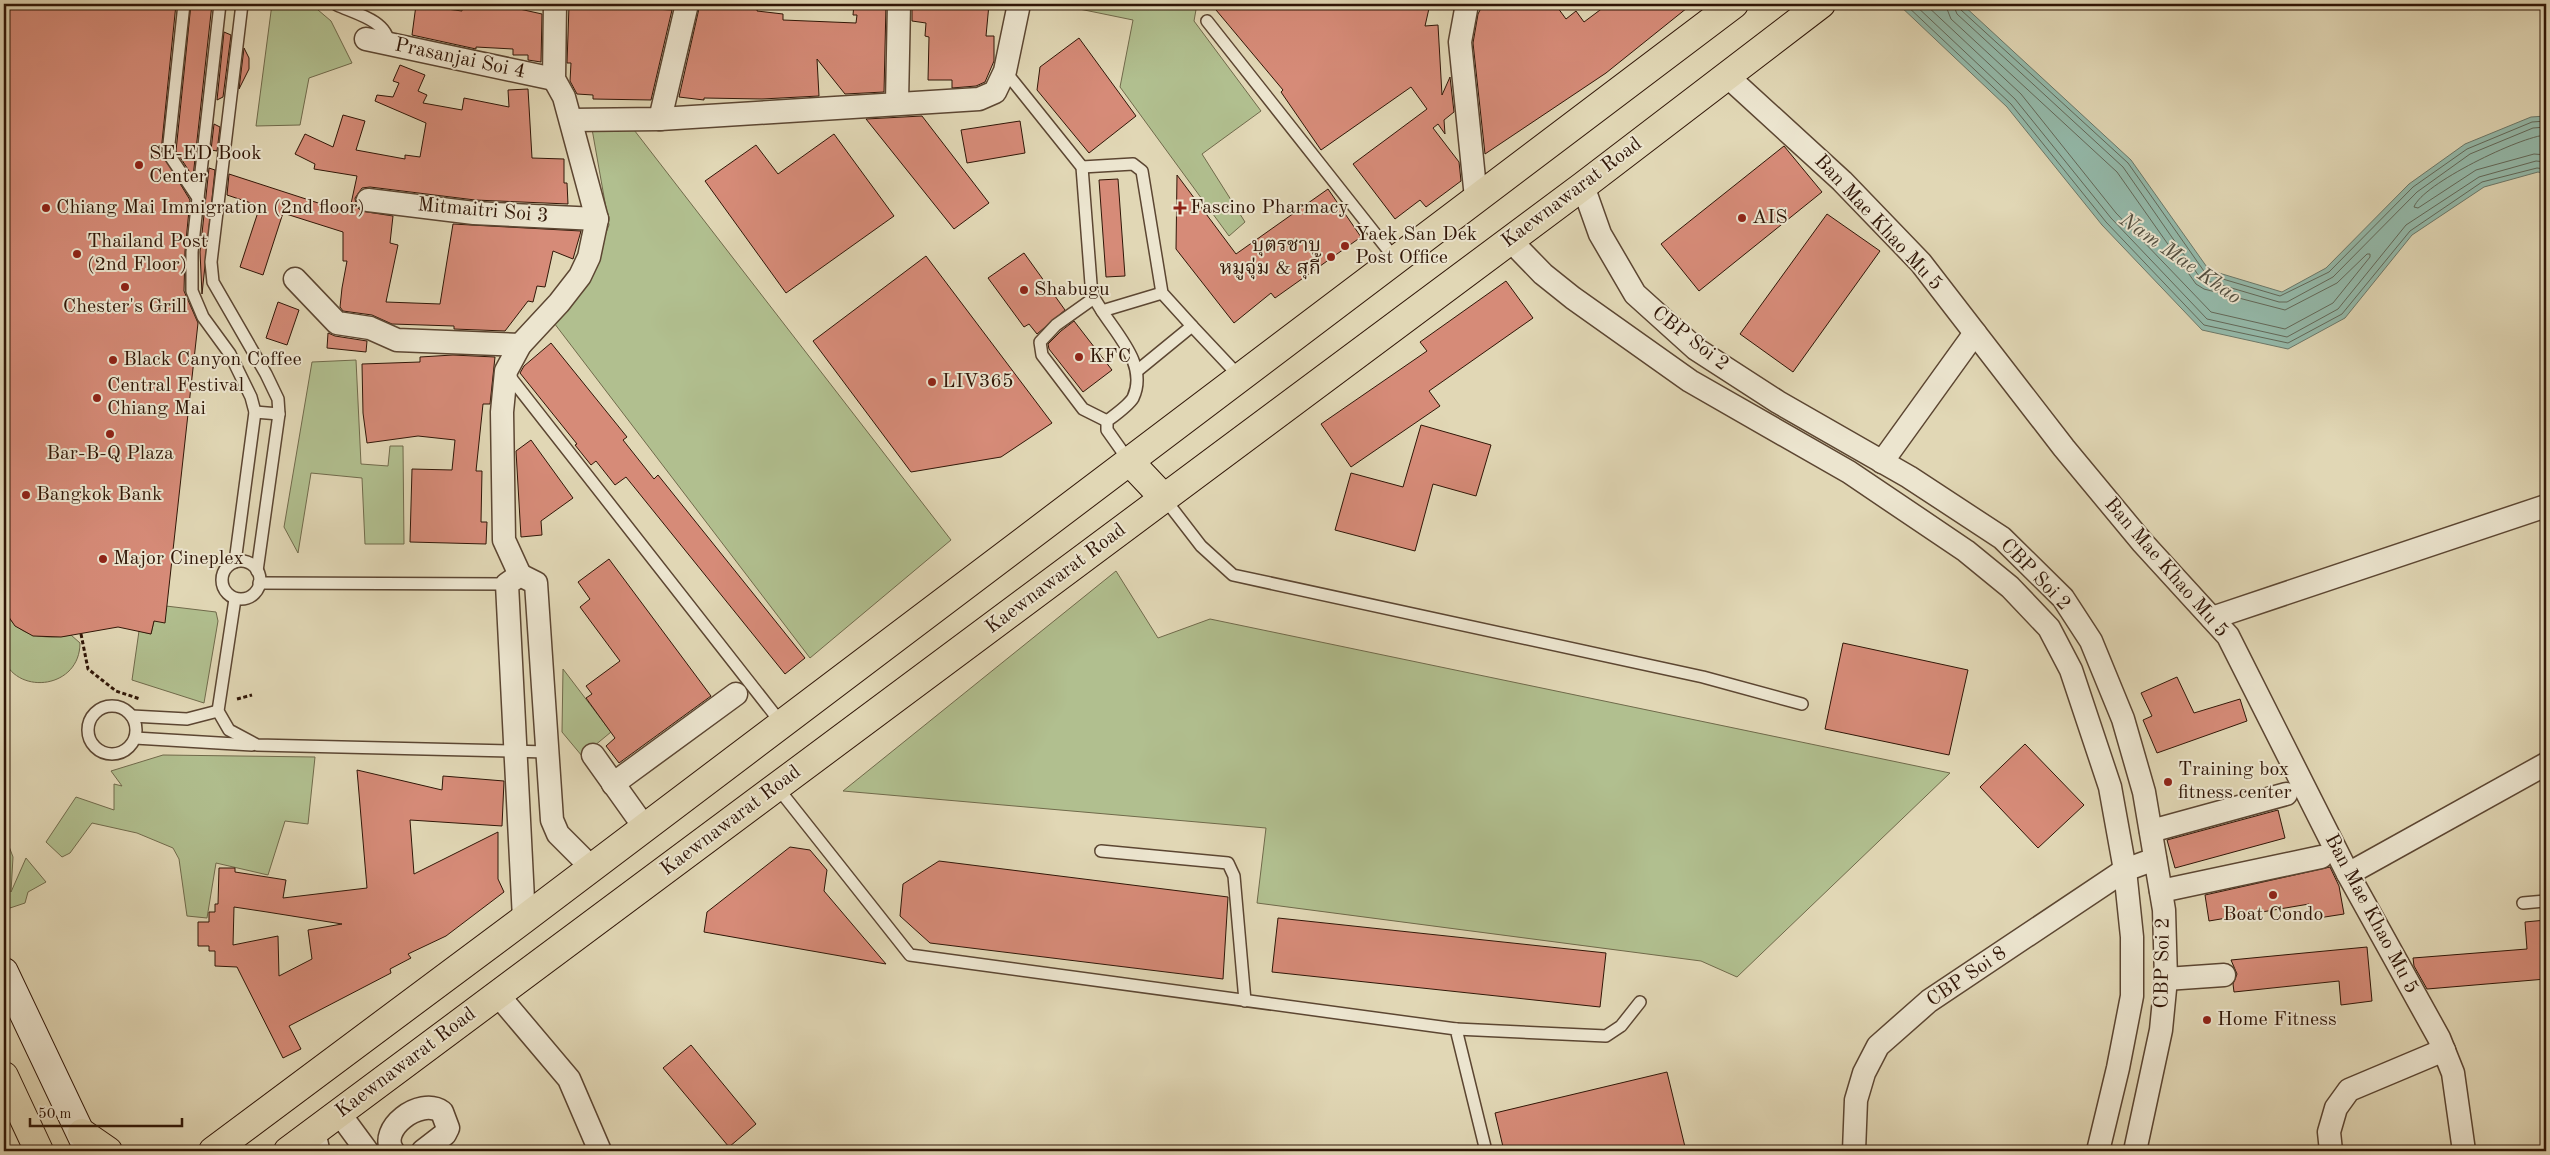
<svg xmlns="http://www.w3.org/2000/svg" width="2550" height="1155" viewBox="0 0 2550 1155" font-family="'Old Standard TT','Noto Serif Thai',serif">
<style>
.green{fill:#b1bf8f;stroke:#706a4b}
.water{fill:#94baab;stroke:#6c7869}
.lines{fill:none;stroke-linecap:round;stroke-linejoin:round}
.shore{stroke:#626859;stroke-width:1}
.building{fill:#d68b78;stroke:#301607;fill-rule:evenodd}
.service-casing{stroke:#5c4632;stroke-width:14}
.minor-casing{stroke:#5c4632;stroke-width:25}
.secondary-casing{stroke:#301607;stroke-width:30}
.primary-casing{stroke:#301607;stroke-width:30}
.trunk-casing{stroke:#301607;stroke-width:30}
.path{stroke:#301607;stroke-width:3;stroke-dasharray:4 2.5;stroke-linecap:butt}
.service{stroke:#ece5cf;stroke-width:11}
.minor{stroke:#ece5cf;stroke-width:22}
.secondary{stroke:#ece5cf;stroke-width:28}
.primary{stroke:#e1d7b5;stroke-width:28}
.trunk{stroke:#e1d7b5;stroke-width:28}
.poi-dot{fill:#8f2418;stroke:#ece5cf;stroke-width:2}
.labels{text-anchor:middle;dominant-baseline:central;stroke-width:4;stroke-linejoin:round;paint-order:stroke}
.street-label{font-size:20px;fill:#301607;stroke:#ece5cf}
.poi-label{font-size:20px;fill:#301607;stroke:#ece5cf;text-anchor:start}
.water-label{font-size:21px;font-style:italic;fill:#534f40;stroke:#ece5cf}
</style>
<rect width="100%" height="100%" fill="#e1d7b5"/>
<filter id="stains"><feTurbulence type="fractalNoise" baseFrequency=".004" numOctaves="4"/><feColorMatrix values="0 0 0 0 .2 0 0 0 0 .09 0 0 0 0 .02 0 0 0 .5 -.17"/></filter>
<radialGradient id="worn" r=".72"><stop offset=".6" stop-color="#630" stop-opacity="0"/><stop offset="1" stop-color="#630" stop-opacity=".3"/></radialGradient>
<g class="green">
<path d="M272,4H311L331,21L352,63L309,78L300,125L256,126Z"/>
<path d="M1055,4H1197L1194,21L1261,111L1202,154L1245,222L1229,236L1120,87L1133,20Z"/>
<path d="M631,126L951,540L810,658L551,319L588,279L609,225L592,129Z"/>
<path d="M356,360L361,464L388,466L390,446H403L404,544H365L362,478L311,473L298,553L284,527L312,362Z"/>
<path d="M1116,571L1158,638L1210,619L1950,773L1737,977L1701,961L1257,903L1266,828L843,791Z"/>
<path d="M166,606L216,612L218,621L204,703L132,680L139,631L151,634L154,621Z"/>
<path d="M4,610C18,637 43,640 71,635L80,643C80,688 19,696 4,660C0,650 4,622 4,610Z"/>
<path d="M563,669L611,732L582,756L562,732Z"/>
<path d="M163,755L315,757L308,824L285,821L268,875L216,863L207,918L187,916L179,859L173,848L137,833L92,823L70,853L62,857L46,842L76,797L114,810V784L122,786L111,771Z"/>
<path d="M4,833L13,857L11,892L26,858L46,882L28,892L25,903L10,908L4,897Z"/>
</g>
<path class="water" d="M1898,4H1962L2131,160L2209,270L2282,292L2326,268L2409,184L2465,144L2531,117L2546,116V174L2538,172L2484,187L2412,235L2345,318L2288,349L2202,330L2102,225L2007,107Z"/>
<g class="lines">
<g class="shore">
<path d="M1905,4L2011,104L2106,222L2204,325L2288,343L2342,314L2410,231L2482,182L2537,168L2546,169"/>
<path d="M1914,4L2015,99L2111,218L2207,319L2287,337L2338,309L2406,225L2479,177L2536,161L2546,162"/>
<path d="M1925,4L2021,94L2116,213L2211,312L2285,329L2333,303L2370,257V254H2367L2337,283L2285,310L2204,289L2196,284L2117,172L1951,19L1945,4"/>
<path d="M1953,4L1957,14L2123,167L2201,279L2279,302H2287L2333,277L2417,192L2470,154L2533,128L2546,127"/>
<path d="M1959,4L1961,10L2128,163L2206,274L2280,296L2329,272L2413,187L2467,149L2532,122L2546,121"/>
<path d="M2546,135C2521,136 2422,184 2414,207L2418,208L2476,170L2534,154L2546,155"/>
</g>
</g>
<g class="building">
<path d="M4,4H176L161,152L190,200L185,251L184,291L198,323L165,623L154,621L151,634L118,627L61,637L33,636L15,626L4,610Z"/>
<path d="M191,4H212L193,177L176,151Z"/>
<path d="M462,4L515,8L542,14L541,62L528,60V55H513V49L476,47V49L412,35L416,5L462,11Z"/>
<path d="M575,4H617V7L672,10L651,100L593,99V95L577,94L570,81L571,63H567L569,6L575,7Z"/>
<path d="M700,4H758L757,11L783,14V20L856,23L857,15H853L854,4H886L884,92L845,94L817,59L819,96L762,99L704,98V100L679,97Z"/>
<path d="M912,4H989L986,36H994V61L985,82L976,86L952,88V80H928L929,37L925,36L926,23L912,21Z"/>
<path d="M1211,4H1430L1425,26L1438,25L1442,95L1450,77L1454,112L1444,120L1445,134L1438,124L1433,128L1459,162L1461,181L1426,207L1420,200L1395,219L1353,164L1427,109L1411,87L1321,150L1281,92L1283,90Z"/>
<path d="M1483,4H1555L1566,19L1576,11L1584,22L1608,4H1692L1606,73L1485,154L1473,43L1478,14Z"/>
<path d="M224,32L231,35L223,97L217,100Z"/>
<path d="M1079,38L1136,116L1089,153L1037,90L1040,67Z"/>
<path d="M244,48L249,58V69L239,89Z"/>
<path d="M400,65L425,75L418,91L427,95L423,103L462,110L464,98L509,107L508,90L528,89L532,158L564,159V183H567L568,204L475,200L370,187L362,188L355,198L356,206L361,211L393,216L390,243L398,245L386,302L440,304L453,224L581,231L573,259L553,251L545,287L537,286L533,302L528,301L505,331L454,329V326L392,324L372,315L343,311L340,307L342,288L347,261H343V232L283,213L263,275L240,267L260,206L227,195L229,174L349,213L357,176L314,169L315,164L295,154L305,134L333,147L343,115L365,121L356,150L405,159V155L420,157L426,123L375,101L377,95L393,97L399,83L393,81Z"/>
<path d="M922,116L989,203L954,229L866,119Z"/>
<path d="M1020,121L1025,153L967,163L961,130Z"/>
<path d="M214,124L220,127L217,151L211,150Z"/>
<path d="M834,134L894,216L786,293L705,181L756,145L778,174Z"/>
<path d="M1784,146L1822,192L1699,291L1661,244Z"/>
<path d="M209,168L215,170L202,294L200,252Z"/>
<path d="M1177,175L1236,254L1328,189L1361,237L1275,298L1271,293L1234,323L1176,249Z"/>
<path d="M1118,179L1125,276L1106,277L1099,180Z"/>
<path d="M1827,214L1880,251L1793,372L1740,334Z"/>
<path d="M1024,253L1065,310L1037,334L1029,324L1024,327L988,278Z"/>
<path d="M926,256L1052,423L1001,457L911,472L813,341Z"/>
<path d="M1506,281L1533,318L1429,391L1440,406L1351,467L1321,424L1427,351L1420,342Z"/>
<path d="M278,302L299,310L287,345L266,338Z"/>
<path d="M1074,321L1112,370L1083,392L1049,349L1048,344L1061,331Z"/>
<path d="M328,333L335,336L367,341L366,352L327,348Z"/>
<path d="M551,343L627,437L623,440L654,479L658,475L805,658L785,674L626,477L615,485L596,461L591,465L575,445L577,444L520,373L524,366Z"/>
<path d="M453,355L495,357L490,404H483L476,471H482L481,522H487L486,544L410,542L412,469L452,470L455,440L418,436L367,443L363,413L362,364L420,362V357Z"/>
<path d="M1421,425L1491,445L1476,496L1433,484L1415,551L1335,530L1351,473L1403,487Z"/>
<path d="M531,440L573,498L541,521L542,535L521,537L516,451Z"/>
<path d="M609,559L711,696L619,763L606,746L615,738L586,698L592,694L586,686L620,661L580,607L590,599L578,582Z"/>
<path d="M1843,643L1968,670L1949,755L1825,729Z"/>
<path d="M2177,677L2194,713L2240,699L2247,721L2157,753L2143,720L2152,716L2141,693Z"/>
<path d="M2025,744L2084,805L2038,848L1980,787Z"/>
<path d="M357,770L442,790L443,776L504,781L502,826L410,820L414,874L498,832V879L504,892L446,936L408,954L411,958L390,969L391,973L289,1026L301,1049L283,1058L237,967L215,966V951H209V946H198V922H209V912H215V904H218L219,868H235V872L286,880L283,898L367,888ZM234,907L267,912L342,924L308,930L312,959L279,976L278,936L233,945Z"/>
<path d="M2278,810L2285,838L2175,868L2167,840Z"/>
<path d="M790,847L810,850L827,870L824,891L886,964L704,932L707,912Z"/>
<path d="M939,861L1228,897L1223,979L930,943L900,916L903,884Z"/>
<path d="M2330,867L2339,886L2344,914L2312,919L2309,904L2209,921L2205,895Z"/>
<path d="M1278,918L1606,953L1600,1007L1272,972Z"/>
<path d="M2546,920V979L2427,989L2414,966L2413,958L2527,949L2525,922Z"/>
<path d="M2367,947L2372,1001L2341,1005L2339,981L2234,992L2233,984L2237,974L2231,960Z"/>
<path d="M691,1045L756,1124L729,1147L663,1068Z"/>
<path d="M1667,1072L1686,1151H1504L1495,1113Z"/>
</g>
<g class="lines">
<defs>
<g id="service">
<path d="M184,4L168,153L198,198L192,252V291L203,317L230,354L251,397L255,412L235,562"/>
<path d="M242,4L211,262L213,282L266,374L278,399L279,414L257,571"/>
<path d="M337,5C354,13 388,21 388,43"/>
<path d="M1207,21L1396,260"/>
<path d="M1005,71L1082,167L1091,284L1094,298L1102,311"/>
<path d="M1082,167L1133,164L1142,171L1162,293L1192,326L1137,371"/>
<path d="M198,198L220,4"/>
<path d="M1094,298L1056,325L1040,342L1042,355L1083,409L1107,421"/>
<path d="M1192,326L1240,377"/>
<path d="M507,373L782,724"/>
<path d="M255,412L279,414"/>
<path d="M1129,461L1107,430V421C1115,415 1128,406 1133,398C1148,366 1118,336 1102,311L1162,293"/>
<path d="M1164,498L1201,546L1233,575L1703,677L1802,704"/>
<circle cx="241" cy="580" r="19"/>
<path d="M259,583L507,584"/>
<path d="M235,599L218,711L229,730L257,745L547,752"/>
<circle cx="112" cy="730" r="24"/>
<path d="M132,716L187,719L218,711"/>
<path d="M135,738L252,745"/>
<path d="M777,787L910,955L1456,1029L1486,1151"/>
<path d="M1101,851L1228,863L1234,876L1245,1001"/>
<path d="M2523,903L2546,901"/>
<path d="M1456,1029L1606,1036L1621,1026L1640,1002"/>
<path d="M319,1128L324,1151"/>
</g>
<g id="minor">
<path d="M1467,4L1460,42L1476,198"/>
<path d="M366,39L554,79"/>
<path d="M1726,75L1842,181L1921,263L2064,448L2142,542L2228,636L2348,874L2439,1038L2453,1073L2464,1151"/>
<path d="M897,102L899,4"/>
<path d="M660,119L687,4"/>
<path d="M571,120L660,119L979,99L995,92L1005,71L1019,4"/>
<path d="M1583,186L1600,234L1635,294L1696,349L1778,402L1909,477L2002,538L2063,598L2091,641L2123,719L2144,792L2164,910L2166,979L2161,1030L2135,1151"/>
<path d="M368,200L474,213L597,219"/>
<path d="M1510,240L1543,274L1573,298L1690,381L1849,472L1966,551L2010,587L2049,628L2071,670L2110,787L2125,870L2132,937V996L2118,1068L2098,1151"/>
<path d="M295,279L337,323L370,328L397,340L520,345"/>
<path d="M1882,462L1975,333"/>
<path d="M520,575L504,540L502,412L506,371L520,345L559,303L580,276L589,257L597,219L564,97L554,79L555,4"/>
<path d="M2212,618L2546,506"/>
<path d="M593,755L645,828"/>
<path d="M613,784L736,694"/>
<path d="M2151,831L2286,794"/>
<path d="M2348,874L2546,764"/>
<path d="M2161,891L2321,857"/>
<path d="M524,919L507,584L520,575L536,583L552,820L558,834L592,868"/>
<path d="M2166,979L2224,975"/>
<path d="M498,995L569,1079L600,1151"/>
<path d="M339,1113L367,1151"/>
<path d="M393,1151C377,1130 420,1096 442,1112L448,1128L445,1134L423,1151"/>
<path d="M1854,1151L1856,1100L1864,1073L1878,1046L1929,1001L2125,870L2155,859"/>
<path d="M2331,1151L2329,1132L2336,1108L2349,1090L2444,1050"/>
</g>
<path id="secondary" d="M4,972L89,1151"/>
<g id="primary">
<path d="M1129,461L1164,498"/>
<path d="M82,1133L108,1151"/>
<path d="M213,1151L524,919L1734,4"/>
<path d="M288,1151L1583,186L1821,4"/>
</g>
<path id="trunk" d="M4,1076L39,1151"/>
</defs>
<use href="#service" class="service-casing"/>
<use href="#minor" class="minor-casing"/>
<use href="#secondary" class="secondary-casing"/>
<use href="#primary" class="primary-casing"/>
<use href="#trunk" class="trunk-casing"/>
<g class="path">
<path d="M81,634L88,669L116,691L140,699"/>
<path d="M237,699L252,695"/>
</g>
<use href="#service" class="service"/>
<use href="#minor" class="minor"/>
<use href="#secondary" class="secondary"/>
<use href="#primary" class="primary"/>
<use href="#trunk" class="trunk"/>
</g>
<g class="poi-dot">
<circle cx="139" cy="165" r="5"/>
<circle cx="46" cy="208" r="5"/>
<path d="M1177.5 200.5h5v5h5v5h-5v5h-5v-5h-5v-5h5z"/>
<circle cx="1742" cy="218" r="5"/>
<circle cx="1345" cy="246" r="5"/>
<circle cx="77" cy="254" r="5"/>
<circle cx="1331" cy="257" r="5"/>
<circle cx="125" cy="287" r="5"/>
<circle cx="1024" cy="290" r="5"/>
<circle cx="1079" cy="357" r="5"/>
<circle cx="113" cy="360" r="5"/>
<circle cx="932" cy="382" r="5"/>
<circle cx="97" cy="398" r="5"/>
<circle cx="110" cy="434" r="5"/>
<circle cx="26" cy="495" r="5"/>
<circle cx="103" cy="559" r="5"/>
<circle cx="2168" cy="782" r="5"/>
<circle cx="2273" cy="895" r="5"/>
<circle cx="2207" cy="1020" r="5"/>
</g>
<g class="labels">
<g class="street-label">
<text transform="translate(460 59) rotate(12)">Prasanjai Soi 4</text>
<text transform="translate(1572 193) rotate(-37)">Kaewnawarat Road</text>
<text transform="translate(483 211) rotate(5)">Mitmaitri Soi 3</text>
<text transform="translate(1878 223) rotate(47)">Ban Mae Khao Mu 5</text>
<text transform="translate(1690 339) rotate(38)">CBP Soi 2</text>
<text transform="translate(2166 568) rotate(49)">Ban Mae Khao Mu 5</text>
<text transform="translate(2035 575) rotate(46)">CBP Soi 2</text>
<text transform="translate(1056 579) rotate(-37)">Kaewnawarat Road</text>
<text transform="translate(731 821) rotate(-37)">Kaewnawarat Road</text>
<text transform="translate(2371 914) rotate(62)">Ban Mae Khao Mu 5</text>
<text transform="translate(2163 963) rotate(-89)">CBP Soi 2</text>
<text transform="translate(1967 977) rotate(-34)">CBP Soi 8</text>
<text transform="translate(406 1063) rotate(-37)">Kaewnawarat Road</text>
</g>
<g class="poi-label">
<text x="149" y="154">SE-ED Book<tspan x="149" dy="23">Center</tspan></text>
<text x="56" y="208">Chiang Mai Immigration (2nd floor)</text>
<text x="1190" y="208">Fascino Pharmacy</text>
<text x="1752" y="218">AIS</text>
<text x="1355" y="235">Yaek San Dek<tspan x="1355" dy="23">Post Office</tspan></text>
<text x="87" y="242">Thailand Post<tspan x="87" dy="23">(2nd Floor)</tspan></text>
<text x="1321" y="246" text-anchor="end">บุตรชาบู<tspan x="1321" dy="23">หมูจุ่ม &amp; สุกี้</tspan></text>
<text x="1034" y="290">Shabugu</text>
<text x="125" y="307" text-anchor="middle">Chester's Grill</text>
<text x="1089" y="357">KFC</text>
<text x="123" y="360">Black Canyon Coffee</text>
<text x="942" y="382">LIV365</text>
<text x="107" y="386">Central Festival<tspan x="107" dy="23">Chiang Mai</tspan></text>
<text x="110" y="454" text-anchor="middle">Bar-B-Q Plaza</text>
<text x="36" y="495">Bangkok Bank</text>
<text x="113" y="559">Major Cineplex</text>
<text x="2178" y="770">Training box<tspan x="2178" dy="23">fitness center</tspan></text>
<text x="2273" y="915" text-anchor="middle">Boat Condo</text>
<text x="2217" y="1020">Home Fitness</text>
</g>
<g class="water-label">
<text transform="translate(2180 259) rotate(35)">Nam Mae Khao</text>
</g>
</g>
<rect width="2550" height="1155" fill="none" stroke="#e1d7b5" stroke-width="20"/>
<rect x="5" y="5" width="2540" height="1145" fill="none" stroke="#301607" stroke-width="2.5"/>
<rect x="10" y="10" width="2530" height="1135" fill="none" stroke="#301607"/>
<path d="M30 1118v8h152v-8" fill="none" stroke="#301607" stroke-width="2.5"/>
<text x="38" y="1118" font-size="15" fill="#301607" stroke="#ece5cf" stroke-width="4" paint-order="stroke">50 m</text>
<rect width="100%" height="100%" filter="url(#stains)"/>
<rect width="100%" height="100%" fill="url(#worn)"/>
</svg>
